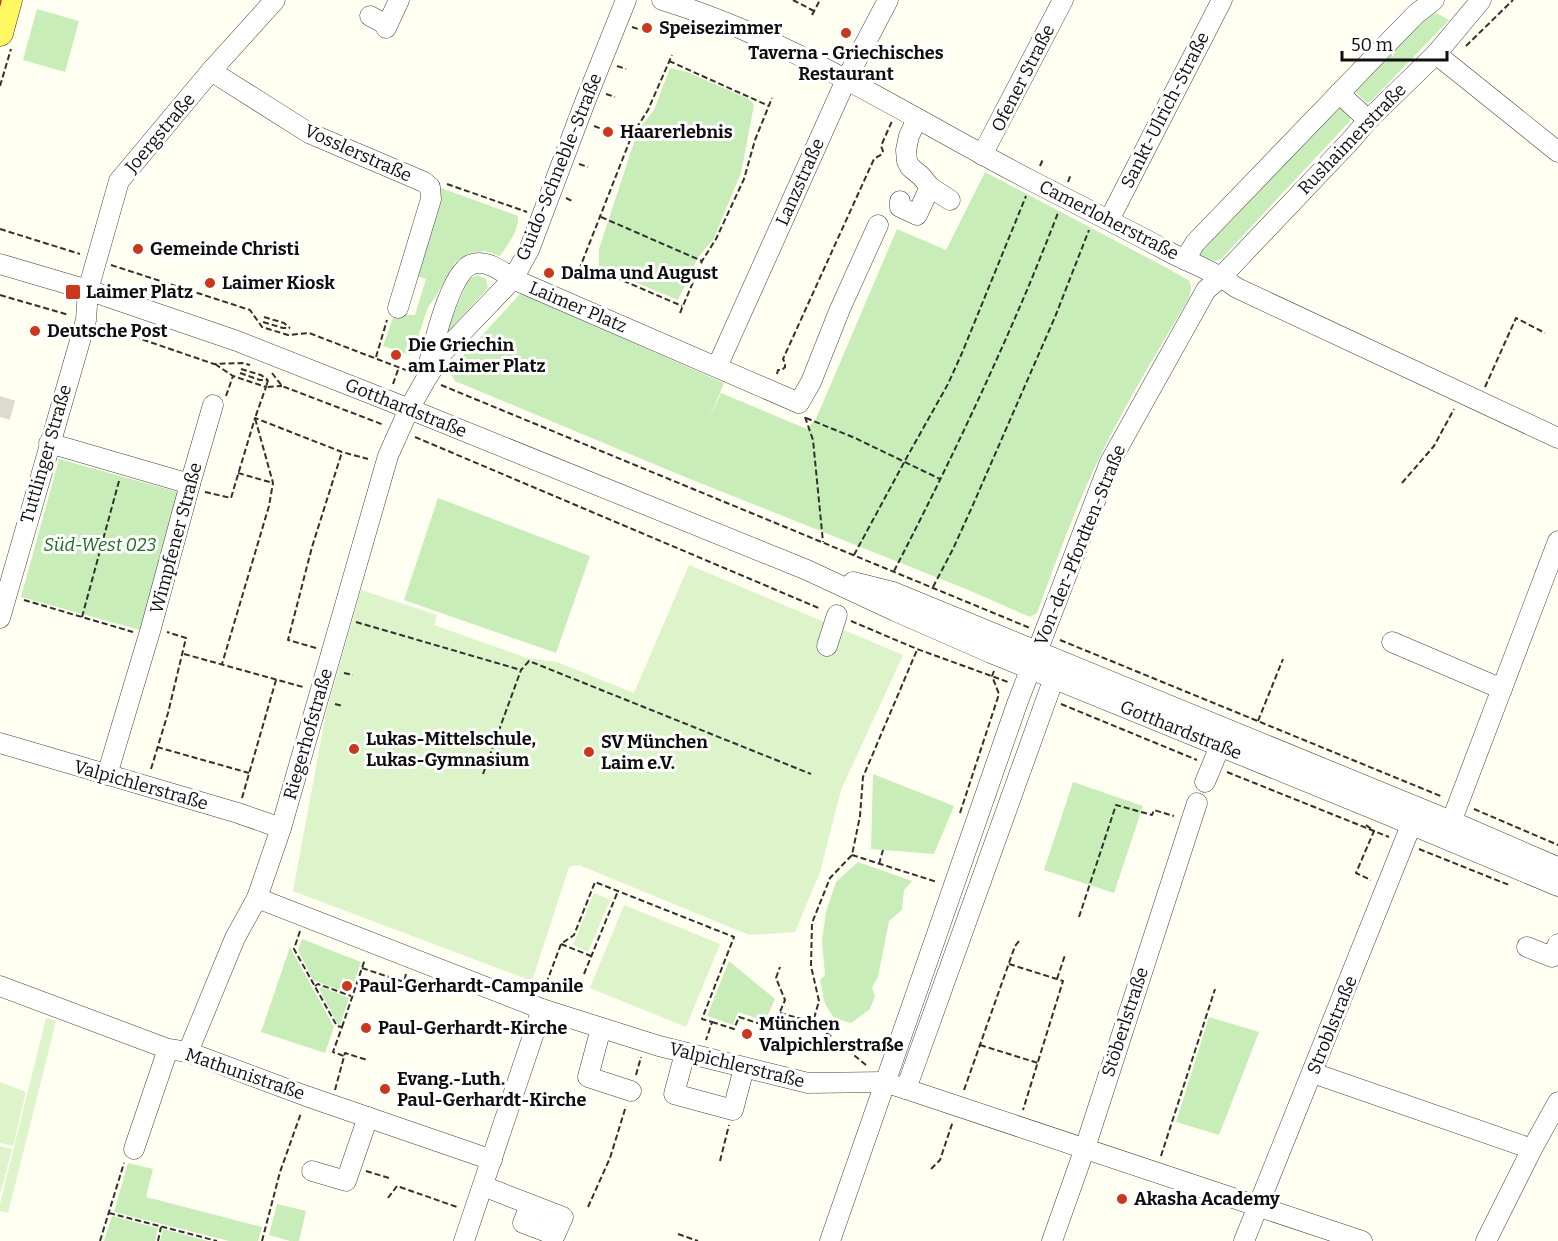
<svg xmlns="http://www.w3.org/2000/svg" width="1558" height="1241" viewBox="0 0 1558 1241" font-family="Bitter,serif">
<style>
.green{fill:#c9edb8}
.pitch{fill:#ddf3ca}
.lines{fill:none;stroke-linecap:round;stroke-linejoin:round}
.minor-tunnel{stroke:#dbdbd0;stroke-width:20;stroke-dasharray:20 10;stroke-linecap:butt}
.minor-casing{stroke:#424242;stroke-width:21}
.major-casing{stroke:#202020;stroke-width:27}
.path{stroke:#313131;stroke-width:2;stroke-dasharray:6 3;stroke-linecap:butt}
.minor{stroke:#fff;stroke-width:20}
.major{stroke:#fff862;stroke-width:26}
.tram{stroke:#c9371d;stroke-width:1.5}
.poi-dot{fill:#c9371d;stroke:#fff;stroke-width:2}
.labels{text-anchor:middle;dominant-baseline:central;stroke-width:6;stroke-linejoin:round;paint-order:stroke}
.poi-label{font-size:18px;font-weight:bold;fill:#0f0f0f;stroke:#fff;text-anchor:start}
.street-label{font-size:18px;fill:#0f0f0f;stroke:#fff}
.park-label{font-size:18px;font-style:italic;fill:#1b6c1a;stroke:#fff}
</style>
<rect width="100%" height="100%" fill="#fffff2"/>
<g class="green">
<path d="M37,9L79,21L65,72L23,60Z"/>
<path d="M1436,13L1449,20L1370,102H1366L1355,91V88L1419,20Z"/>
<path d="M670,68L687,72L749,99L754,105L741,173L714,238L697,259L678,300L599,267V249L638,130L654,110Z"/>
<path d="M1339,105L1350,115V121L1221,259L1215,261L1194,256Z"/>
<path d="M985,172L1165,267L1190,281L1191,289L1189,298C1156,354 1122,409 1095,467C1073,514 1055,564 1037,613L1030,617L966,589L685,477L455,381L449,371L521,293L724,383L708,422L721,393L807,429L816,419L897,229L946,250Z"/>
<path d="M441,188L518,216C519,231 508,244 500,256L485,251L470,253L455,262L436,296L428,307L414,349L410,355L383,346L394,315H415L426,279L413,275Z"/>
<path d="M477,275L486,279L488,288L449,331L448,328L468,281L471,278Z"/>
<path d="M59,459L178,492L140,630L21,597Z"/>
<path d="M438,498L590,556L556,653L404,600Z"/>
<path d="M873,774L954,806L934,854L871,849Z"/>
<path d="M1073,782L1143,806L1114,893L1044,870Z"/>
<path d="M858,862L912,881L904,890L902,910L889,921L878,977L872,987L875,996L870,1009L851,1023L834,1018L825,1004L820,980L825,975L822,940L826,912L836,882Z"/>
<path d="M302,939L361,962L354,982L343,978L339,990L313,980L298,950Z"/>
<path d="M290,947L334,1027L325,1053L261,1032Z"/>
<path d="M729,961L775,999L765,1021L738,1012L733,1025L707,1016Z"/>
<path d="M322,987L349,998L340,1025L338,1024L319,989Z"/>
<path d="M1209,1017L1259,1032L1219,1135L1176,1122Z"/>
<path d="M128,1163L153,1169L146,1197L262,1227L258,1241H229L114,1212Z"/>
<path d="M277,1204L306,1211L299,1241H290L269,1235Z"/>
<path d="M112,1216L158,1228L155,1241H104Z"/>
<path d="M163,1229L208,1241H160Z"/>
</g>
<g class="pitch">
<path d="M689,565L903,655L841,790L820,872L795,932L749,935L579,865L569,867L532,981L293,891L326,713L361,590L437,615L434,625L527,658L557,662L634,693Z"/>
<path d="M594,893L610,900L588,952L573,945Z"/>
<path d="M624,905L720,944L686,1027L590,988Z"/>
<path d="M46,1018L56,1021L8,1213L0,1211V1204Z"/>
<path d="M0,1082L26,1092L13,1146L0,1143Z"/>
<path d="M0,1146L12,1149L0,1195Z"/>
</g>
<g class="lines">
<path class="minor-tunnel" d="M0,417L6,397"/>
<defs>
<g id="minor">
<path d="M662,0C794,40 910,118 1032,181C1079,205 1126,229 1173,254C1196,265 1217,273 1237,288L1558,438"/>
<path d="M370,16L387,25"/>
<path d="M386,28L399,0"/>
<path d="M1436,54L1558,152"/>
<path d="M211,71L309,133L424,182L430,187L431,199L398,308"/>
<path d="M1339,93L1368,120"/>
<path d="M917,119L909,136L906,150L907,161L910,167L921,176L930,187L950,200"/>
<path d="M982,155L1063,0"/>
<path d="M900,201V207L917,215L930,187"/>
<path d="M1109,220L1222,0"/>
<path d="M1185,260L1195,243L1382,49L1416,14L1434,0"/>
<path d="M0,264L88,290L237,341L397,404L807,570L895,611L991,653L1381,812L1558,886"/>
<path d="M428,367C433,346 450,275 470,265C485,258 502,271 513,279L799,403L811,382L840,309L878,225"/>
<path d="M717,367L846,80L888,0"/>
<path d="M49,443L190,484"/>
<path d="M853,582L893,592L1451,821L1555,866L1558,870"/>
<path d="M0,618L86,320L88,290L119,181L211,71L275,0"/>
<path d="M1392,642L1502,689"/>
<path d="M827,646L837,615"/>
<path d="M0,743L238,813L281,828"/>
<path d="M107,775L151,628L190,484L213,405"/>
<path d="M1205,782L1220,746"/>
<path d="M1447,833L1558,541"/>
<path d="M257,898L542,1009L659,1046L808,1083L884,1082L906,1089L1362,1241"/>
<path d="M1527,947L1552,957L1558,944"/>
<path d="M0,986L168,1049L188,1052L306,1096L492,1160"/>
<path d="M601,1028L588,1077L631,1091"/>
<path d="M188,1052L235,938L257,898L281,828L388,456L409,409L426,379L444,351L513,279L529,250L585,102L626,0"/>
<path d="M685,1053L674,1094L733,1110L744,1068"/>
<path d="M1313,1073L1532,1149"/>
<path d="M906,1089L1054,678"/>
<path d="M134,1149L168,1049"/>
<path d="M312,1171L346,1181L368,1117"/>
<path d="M483,1186L563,1217L555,1235L523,1223L530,1205"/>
<path d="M464,1241L542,1009"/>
<path d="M830,1241L1017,704L1110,462L1206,290L1222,276L1352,139L1368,120L1436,54L1481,0"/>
<path d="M1052,1241L1085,1148L1197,803"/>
<path d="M1244,1241L1416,813"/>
<path d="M1486,1241L1532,1149L1558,1102"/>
</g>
<path id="major" d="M0,33L9,0"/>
</defs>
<use href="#minor" class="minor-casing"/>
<use href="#major" class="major-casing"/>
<g class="path">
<path d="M793,0L814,11"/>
<path d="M812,15L820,0"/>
<path d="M632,27L641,30"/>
<path d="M1466,46L1513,0"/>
<path d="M669,61L769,106"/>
<path d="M617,66L626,69"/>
<path d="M0,86L11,49"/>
<path d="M606,94L615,97"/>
<path d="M594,126L602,129"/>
<path d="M579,164L588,167"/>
<path d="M1040,166L1043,159"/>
<path d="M1068,182L1071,174"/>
<path d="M447,184L527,212"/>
<path d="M566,198L574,202"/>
<path d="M601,217L702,261"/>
<path d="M0,229L80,254"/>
<path d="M582,263L682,306"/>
<path d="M111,265L250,310L262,327L288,335L309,333L411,372"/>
<path d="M579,270L632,135L648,110L672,55"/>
<path d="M0,295L69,315"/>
<path d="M680,313L702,261L716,239L744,179L755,140L772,98"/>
<path d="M264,317L284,323L290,328"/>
<path d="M263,322L283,328H290"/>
<path d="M100,325L214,364L242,363L250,365"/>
<path d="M376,357L387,320"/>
<path d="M215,364L233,376L266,387L255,418L273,483L269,506L222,664"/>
<path d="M241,369L261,375L268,380"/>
<path d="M240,373L260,380H268"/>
<path d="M272,373L282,386L384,425"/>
<path d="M777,374L778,370H782L785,367V363L783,359L874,159L882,154L883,151L881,146L892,121"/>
<path d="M268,380L266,387L282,386"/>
<path d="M393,384L399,367"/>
<path d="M441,385L1030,628"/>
<path d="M1485,387L1516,318L1545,333"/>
<path d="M226,396L233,376"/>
<path d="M805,417L813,440L823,542"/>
<path d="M806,418L855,438L940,479"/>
<path d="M415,437L821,609"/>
<path d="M238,473L273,483"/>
<path d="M1402,483L1434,446L1454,409"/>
<path d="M205,492L231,498L255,418L342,452L368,459"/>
<path d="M854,555L907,457L948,384L962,353L1026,196"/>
<path d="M894,571C938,486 980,399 1018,311C1032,279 1045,246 1058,213"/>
<path d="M933,587L953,549L972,507L1055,317L1089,230"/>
<path d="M24,600L133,632"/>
<path d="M82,617L119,481"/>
<path d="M851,621L917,649L1008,682"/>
<path d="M356,622L521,670"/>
<path d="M1060,640L1443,797"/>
<path d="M316,648L288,640L312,547L342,452"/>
<path d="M184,654L303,687"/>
<path d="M344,673L353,675"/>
<path d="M335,704L343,706"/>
<path d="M1061,704L1197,760"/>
<path d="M1258,721L1283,659"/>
<path d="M157,747L249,773"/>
<path d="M151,769L168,713L186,638L167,632"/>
<path d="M1227,772L1389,837"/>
<path d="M483,774L521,670L529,661L811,774"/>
<path d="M242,798L276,680"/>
<path d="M1474,809L1558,845"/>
<path d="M960,813L999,694L992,676L994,671"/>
<path d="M1366,825L1374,831L1356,873L1371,880"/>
<path d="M1419,849L1509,885"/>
<path d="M852,855L937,882"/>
<path d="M879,864L883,850"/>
<path d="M1079,917L1116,805L1152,815L1154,810L1174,816"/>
<path d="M300,931L294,949L337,1026L342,1027L333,1052L344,1056"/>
<path d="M561,944L591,956"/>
<path d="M1009,964L1063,981L1023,1110"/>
<path d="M362,968L404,982"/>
<path d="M406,974L404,982L409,991"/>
<path d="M584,974L618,891"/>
<path d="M1057,979L1065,955"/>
<path d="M315,986L318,984L351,996"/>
<path d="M543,992L561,944L574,935L595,882L734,937L702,1019L712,1022L706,1040"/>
<path d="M780,1013L813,1022"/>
<path d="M712,1022L734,1029L739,1017L773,1028L785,1000L776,978L780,967"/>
<path d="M342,1027L365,959"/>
<path d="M980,1045L1038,1063"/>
<path d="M866,1065L813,1022L819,1001L811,966L812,923L830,878L852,855L860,816L863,777L917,650"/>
<path d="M636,1075L641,1057"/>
<path d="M335,1090L345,1053L367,1060"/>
<path d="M964,1090L1015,946L1020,940"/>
<path d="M1161,1156L1215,989"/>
<path d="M720,1161L729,1125"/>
<path d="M931,1169L940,1160L953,1121"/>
<path d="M366,1171L389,1178"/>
<path d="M388,1198L397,1186L457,1207"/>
<path d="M588,1207L610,1158L626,1106"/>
<path d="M109,1213L217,1241"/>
<path d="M678,1234L698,1241"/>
<path d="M100,1241L124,1163"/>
<path d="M158,1241L161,1227"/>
<path d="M262,1241L280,1172L301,1113"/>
</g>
<use href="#minor" class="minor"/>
<use href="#major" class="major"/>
<path class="tram" d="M0,5L1,0"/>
</g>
<g class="poi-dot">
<circle cx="647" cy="28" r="6"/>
<circle cx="846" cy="33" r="6"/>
<circle cx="608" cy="132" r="6"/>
<circle cx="138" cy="249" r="6"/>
<circle cx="549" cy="273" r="6"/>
<circle cx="210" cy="283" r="6"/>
<rect x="65" y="284" width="16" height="16" rx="3"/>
<circle cx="35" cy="331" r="6"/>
<circle cx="396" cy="355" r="6"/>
<circle cx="354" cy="749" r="6"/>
<circle cx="589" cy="752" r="6"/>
<circle cx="347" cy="986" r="6"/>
<circle cx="366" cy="1028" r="6"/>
<circle cx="747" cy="1034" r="6"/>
<circle cx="385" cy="1089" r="6"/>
<circle cx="1122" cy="1199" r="6"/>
</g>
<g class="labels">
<g class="poi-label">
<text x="659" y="28">Speisezimmer</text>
<text x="846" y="53" text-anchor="middle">Taverna - Griechisches<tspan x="846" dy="21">Restaurant</tspan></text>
<text x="620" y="132">Haarerlebnis</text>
<text x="150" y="249">Gemeinde Christi</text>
<text x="561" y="273">Dalma und August</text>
<text x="222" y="283">Laimer Kiosk</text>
<text x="86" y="292">Laimer Platz</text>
<text x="47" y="331">Deutsche Post</text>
<text x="408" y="345">Die Griechin<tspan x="408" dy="21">am Laimer Platz</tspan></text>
<text x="366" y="739">Lukas-Mittelschule,<tspan x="366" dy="21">Lukas-Gymnasium</tspan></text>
<text x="601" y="742">SV München<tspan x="601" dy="21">Laim e.V.</tspan></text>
<text x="359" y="986">Paul-Gerhardt-Campanile</text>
<text x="759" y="1024">München<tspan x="759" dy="21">Valpichlerstraße</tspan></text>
<text x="378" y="1028">Paul-Gerhardt-Kirche</text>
<text x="397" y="1079">Evang.-Luth.<tspan x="397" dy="21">Paul-Gerhardt-Kirche</tspan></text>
<text x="1134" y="1199">Akasha Academy</text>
</g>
<g class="street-label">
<text transform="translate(1023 78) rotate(-63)">Ofener Straße</text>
<text transform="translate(1165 110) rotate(-63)">Sankt-Ulrich-Straße</text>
<text transform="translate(160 133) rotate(-50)">Joergstraße</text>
<text transform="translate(1352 139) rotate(-46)">Rushaimerstraße</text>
<text transform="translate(358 153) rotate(24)">Vosslerstraße</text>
<text transform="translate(559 167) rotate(-68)">Guido-Schneble-Straße</text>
<text transform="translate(800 182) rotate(-66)">Lanzstraße</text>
<text transform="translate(1109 220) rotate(27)">Camerloherstraße</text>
<text transform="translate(578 307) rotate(23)">Laimer Platz</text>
<text transform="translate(406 408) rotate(22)">Gotthardstraße</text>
<text transform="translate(46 454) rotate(-74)">Tuttlinger Straße</text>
<text transform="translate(176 538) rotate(-75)">Wimpfener Straße</text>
<text transform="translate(1080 545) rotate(-68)">Von-der-Pfordten-Straße</text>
<text transform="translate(1181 730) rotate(22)">Gotthardstraße</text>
<text transform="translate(308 734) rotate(-74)">Riegerhofstraße</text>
<text transform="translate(141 785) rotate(16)">Valpichlerstraße</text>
<text transform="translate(1125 1022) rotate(-72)">Stöberlstraße</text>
<text transform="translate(1332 1025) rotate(-68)">Stroblstraße</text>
<text transform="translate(737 1065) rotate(14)">Valpichlerstraße</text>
<text transform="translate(245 1074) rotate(19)">Mathunistraße</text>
</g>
<g class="park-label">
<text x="100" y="545">Süd-West 023</text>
</g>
</g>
<path d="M1342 51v9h105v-9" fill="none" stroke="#0f0f0f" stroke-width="3"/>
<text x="1351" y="51" font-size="18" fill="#0f0f0f" stroke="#ffffff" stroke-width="4.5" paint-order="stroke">50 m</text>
</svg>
